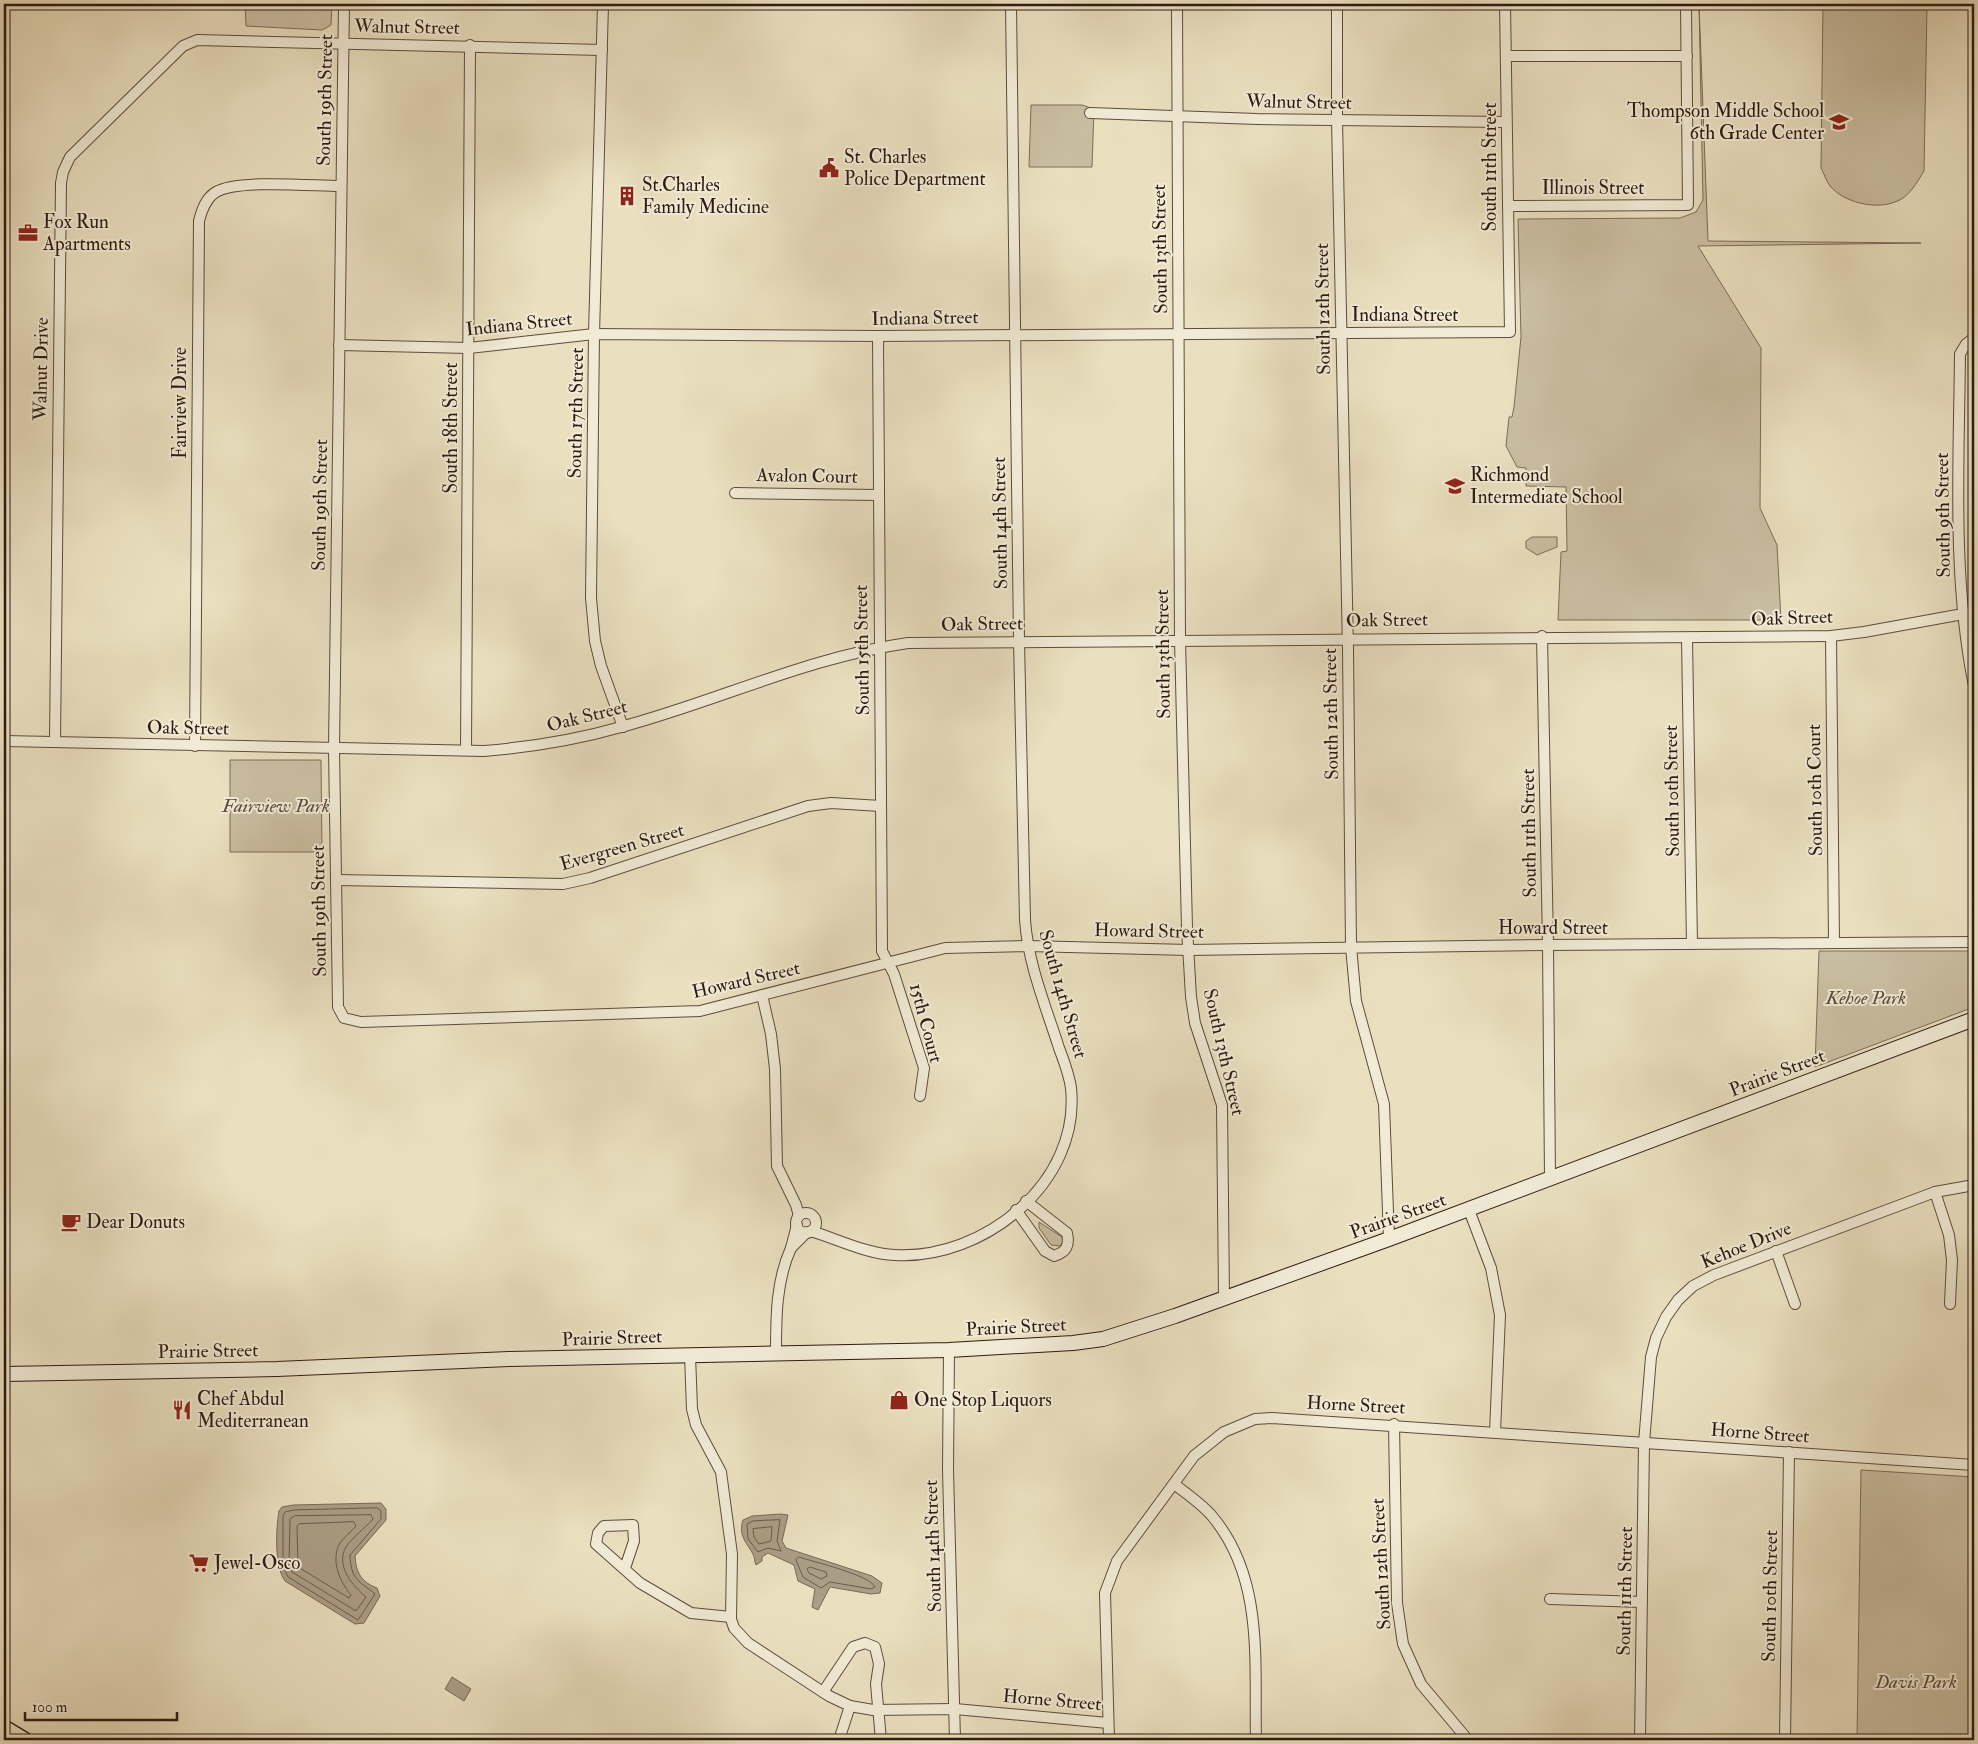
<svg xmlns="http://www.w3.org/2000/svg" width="1978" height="1744" viewBox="0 0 1978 1744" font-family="'IM FELL Double Pica',serif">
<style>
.green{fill:#cabea2;stroke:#7c6c5a}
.water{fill:#aa9d85;stroke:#786957}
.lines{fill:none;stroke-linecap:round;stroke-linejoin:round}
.shore{stroke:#6c5c4c;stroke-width:1}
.street-casing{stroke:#5d4c3e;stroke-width:12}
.secondary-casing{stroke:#2e1a12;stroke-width:16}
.primary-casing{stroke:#2e1a12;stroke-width:18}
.street{stroke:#f1ebd6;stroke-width:10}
.secondary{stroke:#f1ebd6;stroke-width:14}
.primary{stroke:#eae0c0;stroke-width:15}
.labels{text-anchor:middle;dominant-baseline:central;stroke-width:4;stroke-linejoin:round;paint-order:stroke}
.street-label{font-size:19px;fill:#2e1a12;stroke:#f1ebd6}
.poi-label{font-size:19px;fill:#2e1a12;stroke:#f1ebd6;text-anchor:start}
.park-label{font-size:19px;font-style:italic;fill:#5d4b3d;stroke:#f1ebd6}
</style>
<rect width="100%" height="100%" fill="#eae0c0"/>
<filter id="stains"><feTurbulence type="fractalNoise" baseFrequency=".004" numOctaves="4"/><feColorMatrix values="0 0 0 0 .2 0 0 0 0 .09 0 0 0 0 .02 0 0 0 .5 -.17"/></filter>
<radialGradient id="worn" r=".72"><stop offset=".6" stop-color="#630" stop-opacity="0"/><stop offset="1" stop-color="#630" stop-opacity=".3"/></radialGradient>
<g class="green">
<path d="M245,4H332L331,25L322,30L246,26Z"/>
<path d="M1699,4L1708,241L1921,243L1698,246L1761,348L1760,508L1777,545L1781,620H1558L1561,552L1567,551L1566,487L1526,486V468L1517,467L1506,446L1509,417H1512L1514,407L1521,337L1518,219L1680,218L1696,212L1703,200Z"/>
<path d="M1823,4H1926L1927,7L1924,171C1917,182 1909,198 1895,202C1875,210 1843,202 1830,186C1826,181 1824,173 1821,168Z"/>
<path d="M1031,105H1082L1094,109L1092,167H1029Z"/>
<path d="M1532,537H1557V547L1537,555L1526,548V541Z"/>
<path d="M230,760H321L322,852H230Z"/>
<path d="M1819,951H1974V1007L1815,1067Z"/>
<path d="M1039,1222L1062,1237L1064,1241L1060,1246L1051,1245L1039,1228Z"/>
<path d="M1861,1470L1974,1477V1740H1857Z"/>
</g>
<g class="water">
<path d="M381,1503L386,1509V1520L355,1556C356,1572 361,1582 377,1588L380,1596L364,1623L355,1624L285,1581C274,1566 276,1529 279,1511L282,1507L293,1505Z"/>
<path d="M781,1514L788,1515L782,1541L786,1548L872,1576L882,1583L880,1593L871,1594L830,1587L818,1610L812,1607L815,1589L798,1581L794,1565L768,1553L762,1557V1561L756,1565C754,1561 755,1557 753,1554C746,1542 738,1535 743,1520L752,1516Z"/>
<path d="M452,1677L471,1689L464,1701L445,1689Z"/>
</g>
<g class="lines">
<g class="shore">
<path d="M377,1508L381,1511V1519L350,1555C351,1580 358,1580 375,1594L358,1620L288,1577L283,1566V1516L285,1512L294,1510Z"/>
<path d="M371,1515L373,1519C365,1528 353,1537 346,1547C335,1566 353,1586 366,1597L356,1611L292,1572L289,1565L290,1519L294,1516Z"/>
<path d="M780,1520L777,1541L781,1551L768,1548L758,1552L748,1539L747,1524L753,1521Z"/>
<path d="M354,1522L356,1526C351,1532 344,1537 340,1543C330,1560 340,1582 351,1595L349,1598L298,1567L297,1526L299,1524Z"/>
<path d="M772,1527L771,1541L759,1544L754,1537L753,1529Z"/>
<path d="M799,1557C814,1562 870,1575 875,1587L871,1589L830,1582L821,1588L803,1577L796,1560Z"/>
<path d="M810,1567L826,1572L827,1576L821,1579L809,1573L807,1569Z"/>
</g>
<defs>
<g id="street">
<path d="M344,4L334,748L338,1007L344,1018L361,1022L700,1011L945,948L1027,946L1189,950L1548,945L1974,942"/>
<path d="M603,4L594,334L591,598L595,641L601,666L623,727"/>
<path d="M1177,4L1180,639L1187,928L1191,997L1195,1023L1222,1105L1224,1298"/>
<path d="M1337,4V120L1348,649L1351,947L1356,1001L1384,1104L1389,1239"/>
<path d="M1507,56H1687"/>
<path d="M1090,113L1257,119L1506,122"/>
<path d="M1508,206L1688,205L1686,4"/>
<path d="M878,336L882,951L894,974L924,1068L920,1096"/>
<path d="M1974,338L1966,344L1960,354C1959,462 1952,580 1974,686"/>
<path d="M339,345L469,348L594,334L878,336L1510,332L1505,4"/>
<path d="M735,493L878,495"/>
<path d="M1542,636L1548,945L1550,1178"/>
<path d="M1831,636L1834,943"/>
<path d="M1687,638L1692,944"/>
<path d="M4,741L484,751C531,747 576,740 621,727C718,701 808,657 908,643L1831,636L1864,632L1974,612"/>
<path d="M55,742L61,183L63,172L70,157L183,46L197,40L602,50"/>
<path d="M195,746L199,221C202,209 206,198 216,192C237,179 313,186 340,186"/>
<path d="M466,750L470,45"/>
<path d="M336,880L563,884L590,878L808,806L831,803L881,806"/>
<path d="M762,995L771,1034L775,1069L777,1166L796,1205L799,1216"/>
<path d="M1935,1192L1949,1235L1952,1260L1950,1304"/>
<path d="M1016,1210L1045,1251L1054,1256C1066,1252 1070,1246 1067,1233L1026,1201"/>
<path d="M1469,1210L1491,1268L1500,1315L1495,1432"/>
<circle cx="806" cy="1223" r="10"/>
<path d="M797,1225L791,1248L807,1232"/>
<path d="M811,1231C837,1239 867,1254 895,1255C983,1260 1081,1183 1071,1088C1069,1074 1064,1061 1059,1048C1046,1007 1028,964 1025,920L1019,641L1011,4"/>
<path d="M1776,1251L1795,1304"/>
<path d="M949,1350L948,1470L955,1740"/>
<path d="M776,1353C776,1317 776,1281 791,1248"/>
<path d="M690,1355L692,1409L696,1425L721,1472L732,1554L731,1619L734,1628L748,1643L829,1696L850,1706L873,1710L955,1709L1108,1723"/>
<path d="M1394,1424L1397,1603L1403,1644L1421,1684L1468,1740"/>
<path d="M1174,1484C1187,1494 1202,1504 1212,1516C1265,1579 1254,1664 1256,1740"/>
<path d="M625,1568L634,1541L633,1525L604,1526L598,1533L596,1544L640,1583L691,1613L731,1617"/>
<path d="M1550,1599L1642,1602"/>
<path d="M823,1692L853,1647L865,1643L875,1647L879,1664L876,1684L881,1740"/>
<path d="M839,1740L850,1706"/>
<path d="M1109,1740L1105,1593L1117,1561L1194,1456L1224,1432L1255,1419L1272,1418L1974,1465"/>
<path d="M1640,1740L1644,1443L1651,1357L1656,1338L1666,1317L1678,1300L1693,1286L1714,1275L1935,1192L1974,1185"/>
<path d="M1785,1740L1789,1452"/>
</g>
<path id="secondary" d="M4,1374L277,1369L509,1359L949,1350L1073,1343L1103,1339L1175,1316L1389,1239L1974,1019"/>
<path id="primary" d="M4,1728L24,1740"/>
</defs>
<use href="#street" class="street-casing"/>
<use href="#secondary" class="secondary-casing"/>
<use href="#primary" class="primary-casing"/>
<use href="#street" class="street"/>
<use href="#secondary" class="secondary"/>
<use href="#primary" class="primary"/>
</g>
<defs>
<symbol id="school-bare" viewBox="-9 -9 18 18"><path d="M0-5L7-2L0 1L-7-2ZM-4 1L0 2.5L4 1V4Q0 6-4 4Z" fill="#8f2418" stroke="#f1ebd6" stroke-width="2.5" paint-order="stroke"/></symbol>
<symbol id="civic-bare" viewBox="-9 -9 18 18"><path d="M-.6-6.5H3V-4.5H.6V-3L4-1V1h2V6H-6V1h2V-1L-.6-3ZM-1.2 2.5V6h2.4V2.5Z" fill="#8f2418" stroke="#f1ebd6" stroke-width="2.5" paint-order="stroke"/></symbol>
<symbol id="building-bare" viewBox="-9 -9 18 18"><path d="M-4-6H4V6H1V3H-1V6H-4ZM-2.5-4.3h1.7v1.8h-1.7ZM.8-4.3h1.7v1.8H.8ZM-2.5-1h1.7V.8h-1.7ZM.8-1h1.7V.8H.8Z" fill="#8f2418" stroke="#f1ebd6" stroke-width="2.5" paint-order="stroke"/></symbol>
<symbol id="office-bare" viewBox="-9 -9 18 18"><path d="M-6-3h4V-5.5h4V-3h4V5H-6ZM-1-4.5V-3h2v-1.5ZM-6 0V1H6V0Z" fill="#8f2418" stroke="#f1ebd6" stroke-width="2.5" paint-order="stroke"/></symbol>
<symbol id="cafe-bare" viewBox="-9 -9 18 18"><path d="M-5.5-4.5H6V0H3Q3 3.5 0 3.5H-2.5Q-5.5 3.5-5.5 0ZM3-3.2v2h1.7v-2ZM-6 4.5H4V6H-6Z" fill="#8f2418" stroke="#f1ebd6" stroke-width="2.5" paint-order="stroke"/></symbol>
<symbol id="shop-bare" viewBox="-9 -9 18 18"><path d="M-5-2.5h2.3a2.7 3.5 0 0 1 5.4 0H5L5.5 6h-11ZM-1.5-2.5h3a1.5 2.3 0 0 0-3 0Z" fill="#8f2418" stroke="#f1ebd6" stroke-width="2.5" paint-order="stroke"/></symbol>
<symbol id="restaurant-bare" viewBox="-9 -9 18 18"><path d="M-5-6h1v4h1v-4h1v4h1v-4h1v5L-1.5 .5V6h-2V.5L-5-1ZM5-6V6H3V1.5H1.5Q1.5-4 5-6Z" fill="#8f2418" stroke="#f1ebd6" stroke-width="2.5" paint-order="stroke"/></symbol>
<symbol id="supermarket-bare" viewBox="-9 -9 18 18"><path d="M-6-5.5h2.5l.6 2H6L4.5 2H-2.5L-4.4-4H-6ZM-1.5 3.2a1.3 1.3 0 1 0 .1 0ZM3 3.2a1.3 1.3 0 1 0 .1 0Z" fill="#8f2418" stroke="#f1ebd6" stroke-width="2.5" paint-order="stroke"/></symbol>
</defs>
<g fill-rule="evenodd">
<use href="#school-bare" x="1825" y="108" width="28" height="28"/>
<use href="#civic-bare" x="815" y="154" width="28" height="28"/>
<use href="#building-bare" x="613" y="182" width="28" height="28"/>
<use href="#office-bare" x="14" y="219" width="28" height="28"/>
<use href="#school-bare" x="1441" y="472" width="28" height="28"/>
<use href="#cafe-bare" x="57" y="1208" width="28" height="28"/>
<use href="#shop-bare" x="885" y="1386" width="28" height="28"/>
<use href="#restaurant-bare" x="168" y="1396" width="28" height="28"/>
<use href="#supermarket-bare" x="185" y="1549" width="28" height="28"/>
</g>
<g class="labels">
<g class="street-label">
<text transform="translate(407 27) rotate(1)">Walnut Street</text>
<text transform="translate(325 100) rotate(-89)">South 19th Street</text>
<text transform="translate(1299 102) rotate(1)">Walnut Street</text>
<text transform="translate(1490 167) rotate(-90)">South 11th Street</text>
<text x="1593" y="188">Illinois Street</text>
<text transform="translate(1160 249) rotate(-91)">South 13th Street</text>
<text transform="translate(1323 309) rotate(-91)">South 12th Street</text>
<text x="1405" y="315">Indiana Street</text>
<text transform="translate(925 318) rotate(-1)">Indiana Street</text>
<text transform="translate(519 324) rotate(-6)">Indiana Street</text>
<text transform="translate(41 369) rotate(-89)">Walnut Drive</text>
<text transform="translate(180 403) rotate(-90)">Fairview Drive</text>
<text transform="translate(576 413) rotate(-89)">South 17th Street</text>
<text transform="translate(451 428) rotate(-90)">South 18th Street</text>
<text transform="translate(807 476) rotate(1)">Avalon Court</text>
<text transform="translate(320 505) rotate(-89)">South 19th Street</text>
<text transform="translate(1943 515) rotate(-91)">South 9th Street</text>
<text transform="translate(1000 523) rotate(-91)">South 14th Street</text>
<text transform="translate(1792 618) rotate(-2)">Oak Street</text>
<text transform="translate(1387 620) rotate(-1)">Oak Street</text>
<text transform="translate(982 624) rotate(-1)">Oak Street</text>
<text transform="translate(862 650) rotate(-91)">South 15th Street</text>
<text transform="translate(1163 654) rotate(-91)">South 13th Street</text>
<text transform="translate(1331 714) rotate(-91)">South 12th Street</text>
<text transform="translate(587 716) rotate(-14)">Oak Street</text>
<text transform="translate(188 728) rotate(1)">Oak Street</text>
<text transform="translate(1815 790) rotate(-91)">South 10th Court</text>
<text transform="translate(1672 791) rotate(-91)">South 10th Street</text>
<text transform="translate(1529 833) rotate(-91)">South 11th Street</text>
<text transform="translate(622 847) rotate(-16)">Evergreen Street</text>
<text transform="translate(319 911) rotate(-91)">South 19th Street</text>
<text x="1553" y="928">Howard Street</text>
<text transform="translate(1149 931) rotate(1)">Howard Street</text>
<text transform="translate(746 980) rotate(-13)">Howard Street</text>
<text transform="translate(1063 994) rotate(74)">South 14th Street</text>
<text transform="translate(926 1023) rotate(75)">15th Court</text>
<text transform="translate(1224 1052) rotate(77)">South 13th Street</text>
<text transform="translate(1777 1073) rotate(-21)">Prairie Street</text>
<text transform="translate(1398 1216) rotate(-20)">Prairie Street</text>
<text transform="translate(1746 1245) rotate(-22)">Kehoe Drive</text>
<text transform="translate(1016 1327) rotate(-3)">Prairie Street</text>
<text transform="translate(612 1338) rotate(-2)">Prairie Street</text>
<text transform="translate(208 1351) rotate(-1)">Prairie Street</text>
<text transform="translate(1356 1405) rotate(3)">Horne Street</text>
<text transform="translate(1760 1433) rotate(4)">Horne Street</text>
<text transform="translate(933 1546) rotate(-92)">South 14th Street</text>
<text transform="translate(1381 1564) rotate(-93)">South 12th Street</text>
<text transform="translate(1625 1591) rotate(-89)">South 11th Street</text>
<text transform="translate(1770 1596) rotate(-89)">South 10th Street</text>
<text transform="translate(1052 1700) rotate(5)">Horne Street</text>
</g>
<g class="poi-label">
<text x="1824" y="111" text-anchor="end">Thompson Middle School<tspan x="1824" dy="22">6th Grade Center</tspan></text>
<text x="844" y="157">St. Charles<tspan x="844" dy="22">Police Department</tspan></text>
<text x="642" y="185">St.Charles<tspan x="642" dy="22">Family Medicine</tspan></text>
<text x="43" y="222">Fox Run<tspan x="43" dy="22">Apartments</tspan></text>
<text x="1470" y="475">Richmond<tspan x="1470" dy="22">Intermediate School</tspan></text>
<text x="86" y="1222">Dear Donuts</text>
<text x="197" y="1399">Chef Abdul<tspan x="197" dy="22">Mediterranean</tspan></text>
<text x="914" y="1400">One Stop Liquors</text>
<text x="214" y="1563">Jewel-Osco</text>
</g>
<g class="park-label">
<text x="276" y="806">Fairview Park</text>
<text x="1866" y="998">Kehoe Park</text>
<text x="1916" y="1682">Davis Park</text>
</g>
</g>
<rect width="1978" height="1744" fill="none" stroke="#eae0c0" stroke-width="20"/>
<rect x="5" y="5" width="1968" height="1734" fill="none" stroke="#2e1a12" stroke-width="2.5"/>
<rect x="10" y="10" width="1958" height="1724" fill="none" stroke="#2e1a12"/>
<path d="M25 1712v8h152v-8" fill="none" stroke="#2e1a12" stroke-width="2.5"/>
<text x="32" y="1712" font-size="15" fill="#2e1a12" stroke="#f1ebd6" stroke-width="4" paint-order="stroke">100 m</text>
<rect width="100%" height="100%" filter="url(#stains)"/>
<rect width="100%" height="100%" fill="url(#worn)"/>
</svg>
